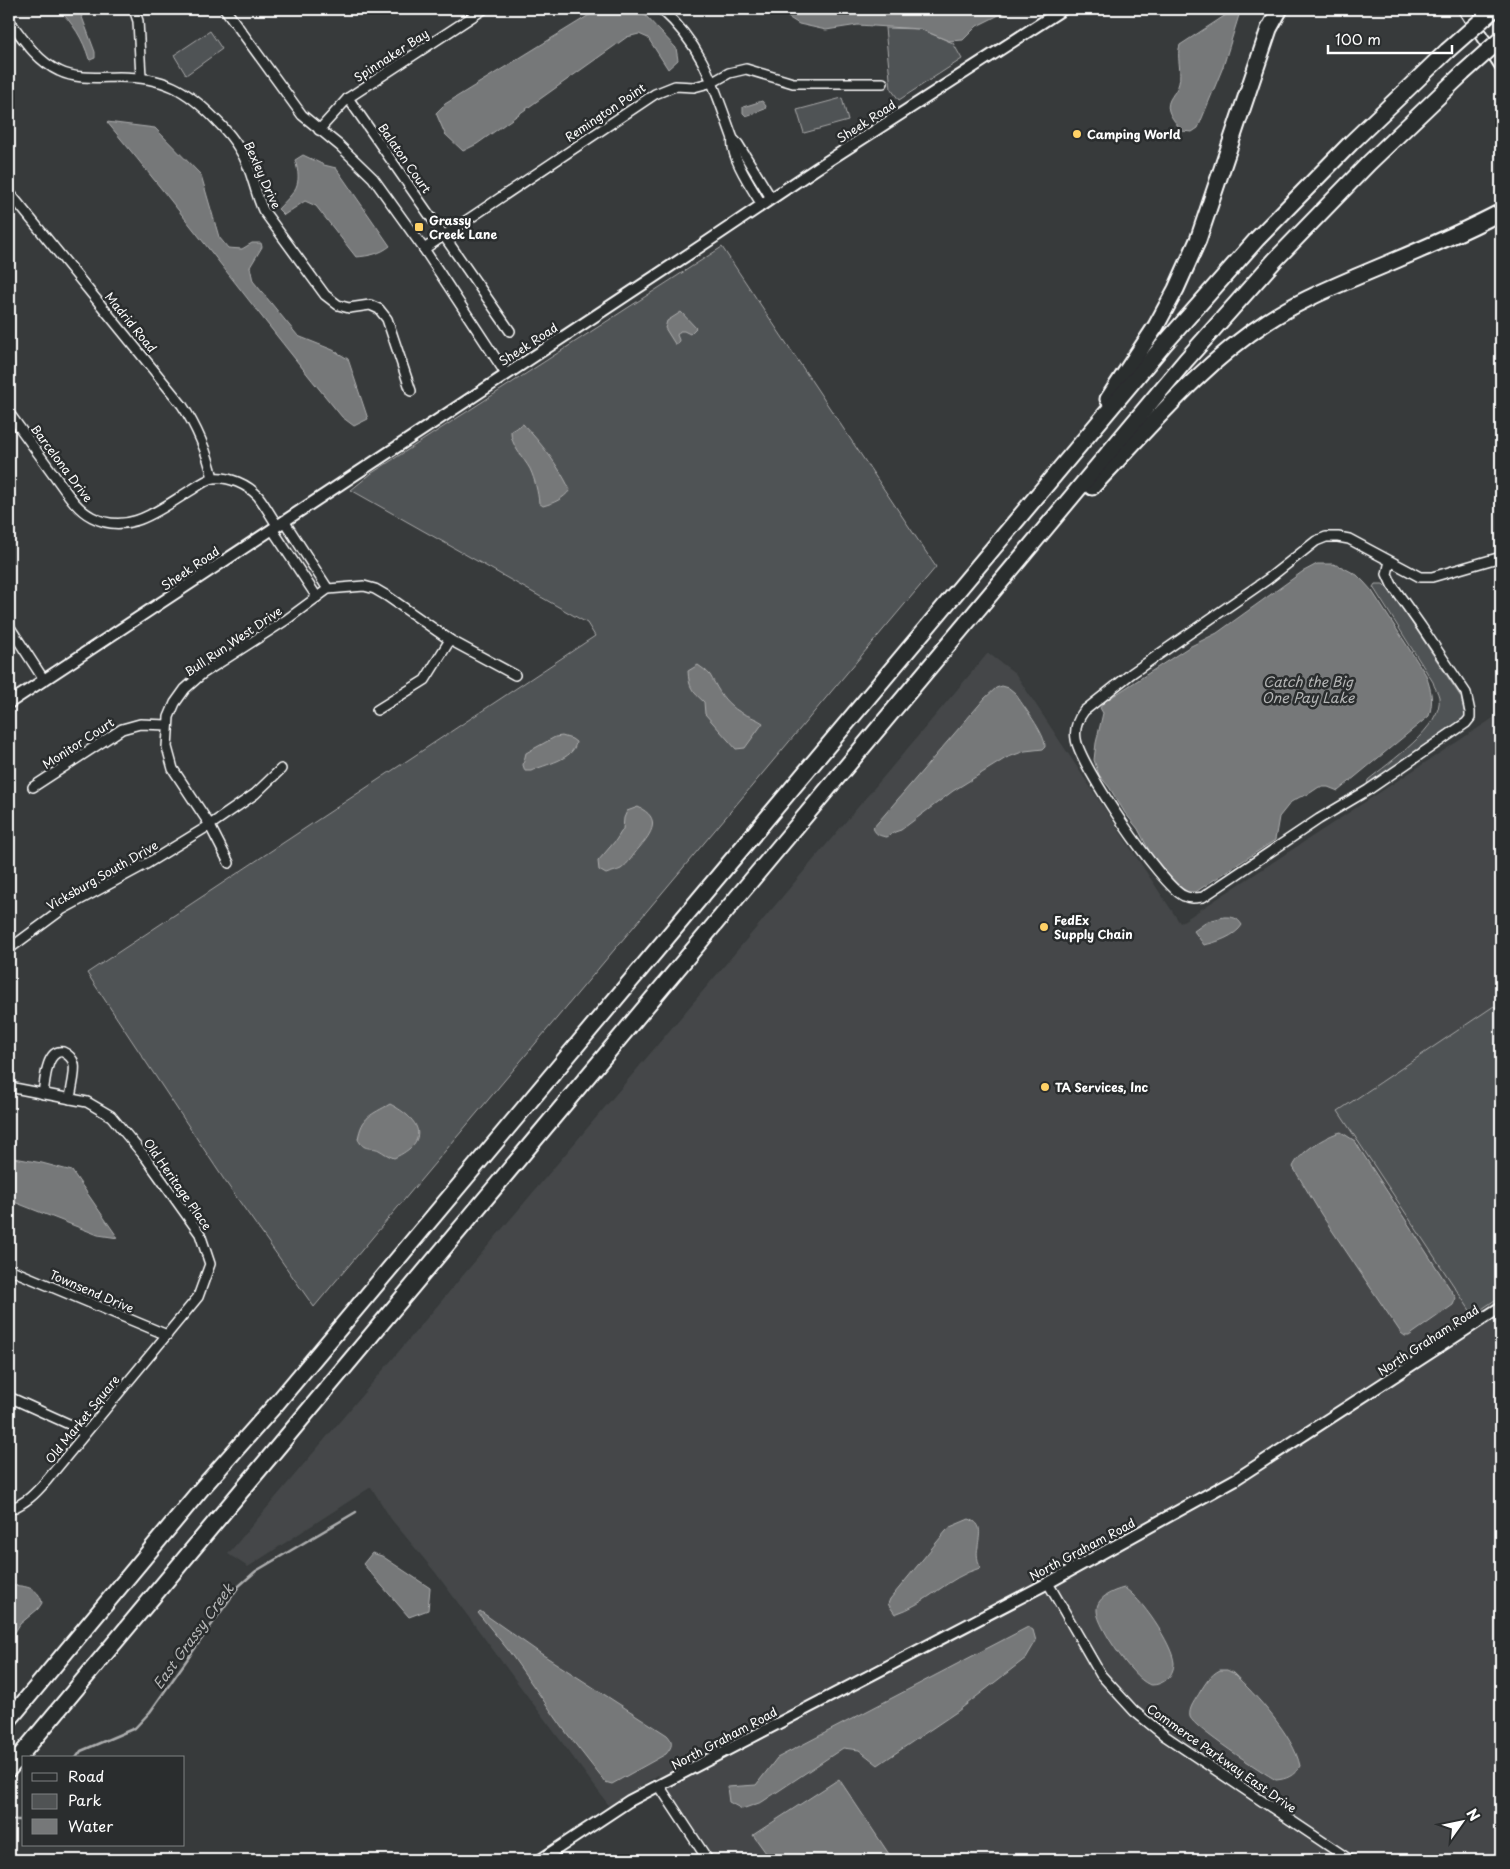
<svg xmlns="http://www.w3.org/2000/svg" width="1510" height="1869" viewBox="0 0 1510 1869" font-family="'Playpen Sans',sans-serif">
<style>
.built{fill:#444748}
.green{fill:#505354;stroke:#a8a9aa}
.water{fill:#767879;stroke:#adaeaf}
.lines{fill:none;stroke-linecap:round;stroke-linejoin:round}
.stream{stroke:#adaeaf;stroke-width:2.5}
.minor-casing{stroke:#fff;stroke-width:12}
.tertiary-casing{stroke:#fff;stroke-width:14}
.secondary-casing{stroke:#fff;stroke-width:15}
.motorway-casing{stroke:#fff;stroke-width:19}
.minor{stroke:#2a2d2e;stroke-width:9}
.tertiary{stroke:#2a2d2e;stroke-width:10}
.secondary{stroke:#2a2d2e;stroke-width:11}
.motorway{stroke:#2a2d2e;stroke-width:15}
.motorway-bridge-casing{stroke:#fff;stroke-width:19;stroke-linecap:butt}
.motorway-bridge{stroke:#2a2d2e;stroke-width:15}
.poi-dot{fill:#ffd166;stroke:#2a2d2e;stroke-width:2}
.labels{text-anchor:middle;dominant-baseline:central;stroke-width:5;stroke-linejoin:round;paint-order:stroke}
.street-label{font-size:12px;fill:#fff;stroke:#2a2d2e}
.poi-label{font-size:12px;font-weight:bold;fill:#fff;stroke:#2a2d2e;text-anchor:start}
.water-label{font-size:14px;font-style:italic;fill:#b4b5b5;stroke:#2a2d2e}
</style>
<rect width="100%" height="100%" fill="#373a3b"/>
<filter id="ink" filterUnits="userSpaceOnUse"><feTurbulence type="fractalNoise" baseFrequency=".02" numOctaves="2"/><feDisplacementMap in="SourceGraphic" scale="10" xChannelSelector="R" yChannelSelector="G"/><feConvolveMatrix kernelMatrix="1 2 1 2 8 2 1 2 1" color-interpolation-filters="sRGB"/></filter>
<g filter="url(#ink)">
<path class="built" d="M988,653L1015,673L1180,923L1501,713V1860H715L658,1775L610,1807L435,1572L391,1519L371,1487L248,1567L228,1554Z"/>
<g class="green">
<path d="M885,28L920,29L953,43L962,59L899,100L891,89Z"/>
<path d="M210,31L222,49L186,75L174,55Z"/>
<path d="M842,98L848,121L804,133L797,110Z"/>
<path d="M722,247L936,567L314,1307L225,1181L87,973L595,636L587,623L351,490L372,473Z"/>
<path d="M1375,584H1383L1392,593L1461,697L1465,716L1462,722L1375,780L1367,784L1368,780C1388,763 1444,726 1439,697C1438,692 1434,687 1433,682L1373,587Z"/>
<path d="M1494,1006L1501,1017V1296L1473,1315L1338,1111Z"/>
</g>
<g class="water">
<path d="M58,9H79L95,52V58L90,60L89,59C83,39 73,23 58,9Z"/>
<path d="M599,9H634L644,14L676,48L678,60L668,69L648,38L639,34L627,37L477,144L463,151L445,134L436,113L445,104Z"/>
<path d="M775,9H1011L977,26L963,40L949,41L920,29L858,25L826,30L799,24Z"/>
<path d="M1235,9L1240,12L1223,67L1198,128L1192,132L1181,131C1178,125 1171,118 1169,111C1165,100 1177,93 1179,83C1182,71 1176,55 1180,45Z"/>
<path d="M762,101L766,106L765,109L746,116L743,113V107Z"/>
<path d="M107,122L155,128L201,175L219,237L228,248L242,249L252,243H261L262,247L250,267L253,281L298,336L333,350L348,359L368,419L354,426L342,417C262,320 188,219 107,122Z"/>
<path d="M303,155L324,165L336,168L390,246C380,254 369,256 356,257L316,206L305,201L284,215L278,209C295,191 303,186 295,160Z"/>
<path d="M681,312L696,328L690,334L684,331H680L677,335L679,340L678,344H675L665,328L667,321Z"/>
<path d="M523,424C541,443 559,466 570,490C563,499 554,503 543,506L539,503C538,492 535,480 530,469C524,458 510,445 511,431Z"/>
<path d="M1317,564H1333L1342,567L1357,575L1364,582L1372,591L1426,675C1431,691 1434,699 1429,716L1338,791L1328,787H1319L1307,795L1300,797L1291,802L1279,817L1275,840L1194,893H1186L1156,864L1138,829L1125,813L1109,787L1099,775L1094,760L1096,743L1103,713L1100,708L1104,702L1189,647L1217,633L1302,572Z"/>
<path d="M698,665C702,668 707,671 710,675C717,687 721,697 732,706C741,715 753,716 763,723L745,748L736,749L705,714L704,702C692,691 689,688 688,671Z"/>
<path d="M1002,686L1009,688L1015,693C1022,705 1046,734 1045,747L1043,749L1025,751L1006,758L953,791L901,830L895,832L887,837C880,836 876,835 873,828L985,698L996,688Z"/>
<path d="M562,736L572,739L576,742C574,760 545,764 531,771H525L523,765L526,753L555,737Z"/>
<path d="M638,807C662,818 652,833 639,848C633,855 629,863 621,869C617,871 611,872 606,874L599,870L598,861L616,840L623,829L624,818L627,811Z"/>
<path d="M1224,917C1233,917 1237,917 1242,925C1236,936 1215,943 1204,945L1194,931L1208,921Z"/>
<path d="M390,1104C421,1120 431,1141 394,1158C388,1156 384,1153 379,1150C371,1146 364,1152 358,1139C362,1116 371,1115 390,1104Z"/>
<path d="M1341,1132L1355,1141L1361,1151L1456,1298L1453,1305L1409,1336H1405L1401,1333L1321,1214L1293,1167C1298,1153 1327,1135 1341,1132Z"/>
<path d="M9,1157L42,1163L72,1171L118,1238L98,1235L9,1200Z"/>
<path d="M969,1519C984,1524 979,1535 978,1547C976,1554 978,1561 980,1568C948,1577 927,1604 895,1614L888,1604L890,1599L946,1531L950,1527Z"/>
<path d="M372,1553L382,1556L430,1588L428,1610L409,1617L363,1564Z"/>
<path d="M9,1585C23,1586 39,1586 42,1603L38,1609L20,1624L9,1642Z"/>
<path d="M1124,1588C1140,1596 1173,1645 1174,1663C1174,1669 1171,1676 1166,1680C1162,1683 1157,1685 1152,1685C1137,1685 1097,1626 1097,1611C1096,1597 1113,1591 1124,1588Z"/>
<path d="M480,1611L540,1653L667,1735C674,1742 672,1747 666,1754L612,1784L605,1782L565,1731L508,1650L478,1613Z"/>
<path d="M1028,1627L1033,1630L1036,1641L1026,1658L958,1711L878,1765L859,1750L843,1748L762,1802L742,1809L729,1802L727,1787L756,1785L777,1758Z"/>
<path d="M1220,1670H1227L1233,1673C1256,1695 1294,1736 1300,1766C1294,1776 1287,1779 1276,1780C1262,1772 1194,1728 1190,1717C1188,1708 1196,1699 1200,1692C1205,1684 1210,1675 1220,1670Z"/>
<path d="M839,1779L893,1860H771L753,1835Z"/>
</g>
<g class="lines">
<g class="stream">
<path d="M76,1758L81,1751L135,1728L150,1712L239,1586L256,1571L356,1512"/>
<path d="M9,1820H24"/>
</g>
<defs>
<g id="minor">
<path d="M134,9L138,21L141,77"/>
<path d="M225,9L302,115L340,146L373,178L424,249L506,374"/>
<path d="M661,9C704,47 714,87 733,139C729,155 753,190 762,205"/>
<path d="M9,20C23,39 37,61 59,71C77,80 100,77 119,77C164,77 186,89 216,120C225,129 234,139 240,150C252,168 254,191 263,210L325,295L338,305L349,308L370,305L379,309L387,319L411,391"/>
<path d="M348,98L510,331"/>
<path d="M319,130L348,98L484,9"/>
<path d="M733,139L738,144L771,198"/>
<path d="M9,192L182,405C198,429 207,451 213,478"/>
<path d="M424,249L655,94L675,86L694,87L713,82L729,73L746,69L793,83H883"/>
<path d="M9,413C24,434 39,454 54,475C65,490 76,509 92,517C130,537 162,507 193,489C199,485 206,480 213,478C229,476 248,485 258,496C265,505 271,516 277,525"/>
<path d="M284,521L328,589"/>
<path d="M272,529L317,597"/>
<path d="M1390,561L1387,574L1392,585L1421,626L1466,693L1470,712V718L1466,723L1368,790L1319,819L1203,897C1196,898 1190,899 1184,896C1161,886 1079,764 1076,739C1074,728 1078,719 1084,711L1132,673L1268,579L1316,541L1326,537H1338L1349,539L1420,577H1432L1501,557"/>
<path d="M9,626L44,680"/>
<path d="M377,710L425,680L450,640"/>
<path d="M33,787L122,729L140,724L168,725"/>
<path d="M229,863L208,822L173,769L167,747L169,717L175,703L185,689L202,674L286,620L328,589L364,586L375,589L387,596L450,640L515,675"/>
<path d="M9,949L63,909L148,863L210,825L255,794L281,769"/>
<path d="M9,1087L87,1102L111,1116L146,1158L200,1234L210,1264L198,1297L47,1480C34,1495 27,1502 9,1510"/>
<path d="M43,1094C45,1082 46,1049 63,1052C68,1054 73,1059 74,1064C76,1073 71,1089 70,1099"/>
<path d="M9,1269L167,1335"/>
<path d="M9,1397L71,1425L84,1433"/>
<path d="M1048,1583L1101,1675L1134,1711L1165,1736L1350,1860"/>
<path d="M660,1787L708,1860"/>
</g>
<g id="tertiary">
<path d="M9,703L707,242L817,168L1063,9"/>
<path d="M540,1860L629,1801L1048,1583L1236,1479L1501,1307"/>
</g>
<path id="secondary" d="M1464,9L1501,66"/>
<g id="motorway">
<path d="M1108,399L1156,326L1176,289L1198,240L1269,29L1280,9"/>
<path d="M1092,487C1147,430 1200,365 1268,321C1295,303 1326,290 1356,277C1405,256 1454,237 1501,212"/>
<path d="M9,1720L202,1488L277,1403L1166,342L1257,239L1351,143L1447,51"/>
<path d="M9,1769L1186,360L1275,260L1369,163L1463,73"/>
</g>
</defs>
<use href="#minor" class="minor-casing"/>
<use href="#tertiary" class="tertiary-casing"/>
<use href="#secondary" class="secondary-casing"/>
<use href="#motorway" class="motorway-casing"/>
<use href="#minor" class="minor"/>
<use href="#tertiary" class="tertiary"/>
<use href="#secondary" class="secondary"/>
<use href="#motorway" class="motorway"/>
<defs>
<g id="motorway-bridge">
<path d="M1447,51L1492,11"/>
<path d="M1463,73L1501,39"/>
</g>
</defs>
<use href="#motorway-bridge" class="motorway-bridge-casing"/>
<use href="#motorway-bridge" class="motorway-bridge"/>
</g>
</g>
<g class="poi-dot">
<circle cx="1077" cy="134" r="5"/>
<rect x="414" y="222" width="10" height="10" rx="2.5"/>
<circle cx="1044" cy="927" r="5"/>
<circle cx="1045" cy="1087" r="5"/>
</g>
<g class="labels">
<g class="street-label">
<text transform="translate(391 55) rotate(-33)">Spinnaker Bay</text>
<text transform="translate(605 112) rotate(-34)">Remington Point</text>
<text transform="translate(866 121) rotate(-33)">Sheek Road</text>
<text transform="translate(405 158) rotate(55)">Balaton Court</text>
<text transform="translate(263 175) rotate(66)">Bexley Drive</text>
<text transform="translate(131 322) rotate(51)">Madrid Road</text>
<text transform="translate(528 344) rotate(-33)">Sheek Road</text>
<text transform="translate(62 463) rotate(53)">Barcelona Drive</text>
<text transform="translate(190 568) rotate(-34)">Sheek Road</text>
<text transform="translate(233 641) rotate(-34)">Bull Run West Drive</text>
<text transform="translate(78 743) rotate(-33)">Monitor Court</text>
<text transform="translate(102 875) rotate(-30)">Vicksburg South Drive</text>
<text transform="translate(178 1184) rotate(55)">Old Heritage Place</text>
<text transform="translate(92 1291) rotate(23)">Townsend Drive</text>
<text transform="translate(1428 1340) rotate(-33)">North Graham Road</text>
<text transform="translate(82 1419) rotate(-51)">Old Market Square</text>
<text transform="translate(1082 1549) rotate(-28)">North Graham Road</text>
<text transform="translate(724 1738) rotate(-28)">North Graham Road</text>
<text transform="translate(1222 1758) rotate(35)">Commerce Parkway East Drive</text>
</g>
<g class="poi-label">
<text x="1087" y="134">Camping World</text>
<text x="429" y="220">Grassy<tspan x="429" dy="14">Creek Lane</tspan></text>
<text x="1054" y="920">FedEx<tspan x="1054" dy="14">Supply Chain</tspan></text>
<text x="1055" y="1087">TA Services, Inc</text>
</g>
<g class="water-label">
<text x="1308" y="681">Catch the Big<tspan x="1308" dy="16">One Pay Lake</tspan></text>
<text transform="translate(193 1636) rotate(-54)">East Grassy Creek</text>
</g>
</g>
<rect width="1510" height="1869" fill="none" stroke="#2a2d2e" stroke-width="30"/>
<rect x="15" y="15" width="1480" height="1839" fill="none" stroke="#fff" stroke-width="2" filter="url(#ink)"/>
<rect x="22" y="1756" width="162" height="90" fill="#2a2d2e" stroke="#7f8182"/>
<rect x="32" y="1773" width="25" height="8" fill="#2a2d2e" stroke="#7f8182"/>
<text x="68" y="1782" font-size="15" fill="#ffffff">Road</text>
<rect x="32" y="1794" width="25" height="15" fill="#505354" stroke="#7f8182"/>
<text x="68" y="1806" font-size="15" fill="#ffffff">Park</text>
<rect x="32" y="1819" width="25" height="15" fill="#767879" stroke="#7f8182"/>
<text x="68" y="1832" font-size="15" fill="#ffffff">Water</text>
<g transform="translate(1462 1822) rotate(57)" stroke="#2a2d2e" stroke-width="4" paint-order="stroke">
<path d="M0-4L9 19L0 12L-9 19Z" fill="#ffffff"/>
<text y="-8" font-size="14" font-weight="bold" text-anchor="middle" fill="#ffffff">N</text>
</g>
<path d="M1328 45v8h124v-8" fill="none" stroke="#ffffff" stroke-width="2.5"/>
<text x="1335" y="45" font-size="15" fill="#ffffff" stroke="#2a2d2e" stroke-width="4" paint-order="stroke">100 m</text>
</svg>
